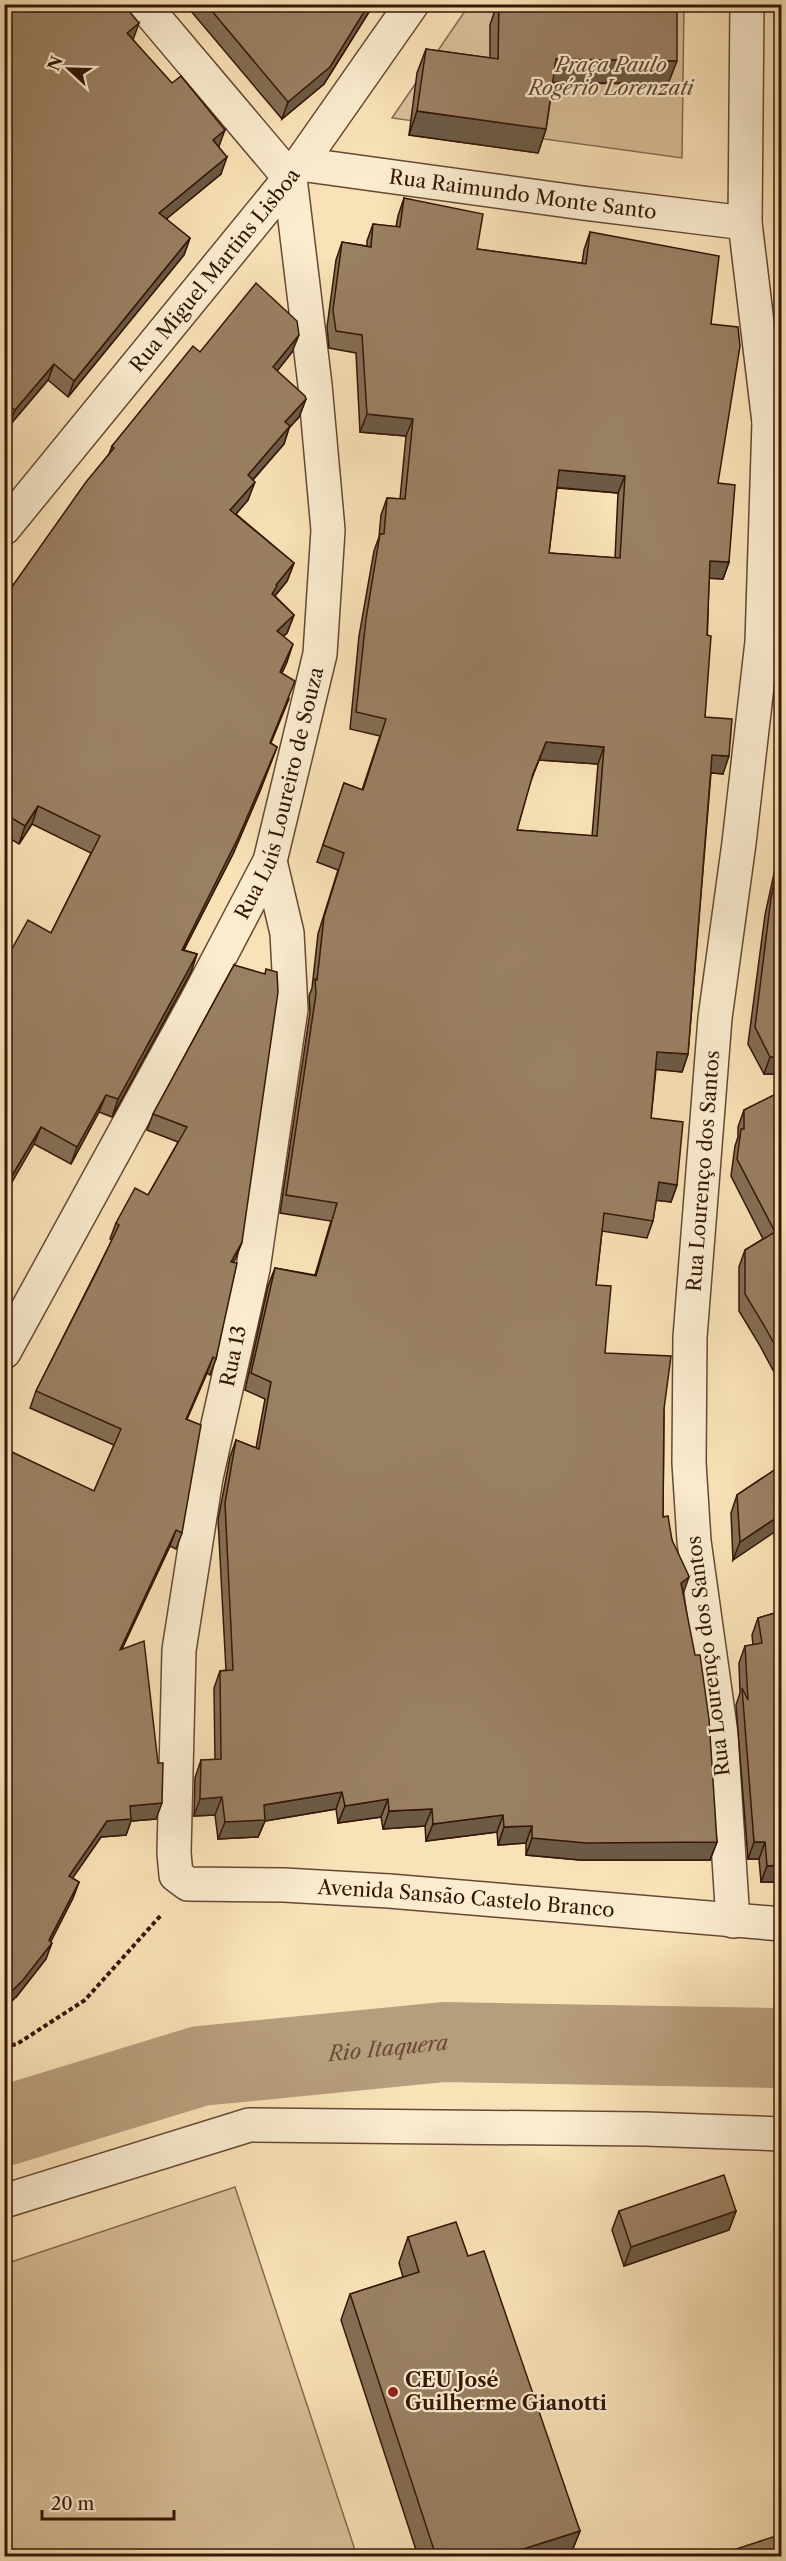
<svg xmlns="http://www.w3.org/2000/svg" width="786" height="2561" viewBox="0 0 786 2561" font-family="'Libre Caslon Text',serif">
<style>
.green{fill:#d8bf99;stroke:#866a50;stroke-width:1.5}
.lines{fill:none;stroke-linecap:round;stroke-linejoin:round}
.river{stroke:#b69d7b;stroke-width:80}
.street-casing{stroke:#654933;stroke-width:36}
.path{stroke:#341607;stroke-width:4;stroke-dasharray:4.5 3;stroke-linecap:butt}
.street{stroke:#fbecd0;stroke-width:33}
.wall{fill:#846e55;stroke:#341607;stroke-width:1.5;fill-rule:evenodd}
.shaded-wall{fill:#6c5a45;stroke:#341607;stroke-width:1.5}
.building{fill:#9a8063;stroke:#341607;stroke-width:1.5;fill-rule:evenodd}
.poi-dot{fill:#8f2418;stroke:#fbecd0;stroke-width:2}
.labels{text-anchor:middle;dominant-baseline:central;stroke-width:4.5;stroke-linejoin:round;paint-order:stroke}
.park-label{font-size:20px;font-style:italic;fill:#654933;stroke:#fbecd0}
.street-label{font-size:20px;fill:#341607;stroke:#fbecd0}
.poi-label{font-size:20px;font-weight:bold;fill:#341607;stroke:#fbecd0;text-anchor:start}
.water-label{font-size:21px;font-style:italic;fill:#684c35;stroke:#fbecd0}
</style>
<rect width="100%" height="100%" fill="#f9e2b7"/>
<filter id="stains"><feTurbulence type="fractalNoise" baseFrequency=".00333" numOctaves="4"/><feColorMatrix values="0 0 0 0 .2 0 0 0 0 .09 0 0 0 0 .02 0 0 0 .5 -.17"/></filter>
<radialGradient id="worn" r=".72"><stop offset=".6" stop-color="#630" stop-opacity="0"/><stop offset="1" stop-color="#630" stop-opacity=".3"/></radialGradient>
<g class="green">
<path d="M469,5H684L682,158L392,118Z"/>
<path d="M235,2187L357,2556H5V2264Z"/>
</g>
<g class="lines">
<path class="river" id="s1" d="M4,2126L200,2066L444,2042L782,2048"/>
<defs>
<g id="street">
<path d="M747,4L745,223L769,422L782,430"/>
<path id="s2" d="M300,164L583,203L745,223"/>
<path id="s3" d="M4,528L290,178L412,4"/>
<path id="s4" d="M270,861L287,933L291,1009L253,1269L206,1478L179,1650L174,1853L176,1875L188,1884L284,1885L389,1891L782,1924"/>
<path id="s5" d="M4,1352L196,1002L270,861L320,654L328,530L315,385L290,178L143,4"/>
<path id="s6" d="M733,1921L721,1734L694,1541L689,1463L690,1337L715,1018L739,843L762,642L769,422"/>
<path d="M4,2201L249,2125L646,2129L782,2134"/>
</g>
</defs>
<use href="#street" class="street-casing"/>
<path class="path" d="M4,2047L17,2044L85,2000L162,1914"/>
<use href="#street" class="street"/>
</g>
<g class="wall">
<path d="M4,4L133,40L219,146V147L221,174L166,219L190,238L184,255L68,397L48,380L9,426L5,424L4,425Z"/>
<path d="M185,4H374L324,84L282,119Z"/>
<path d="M497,4H677L668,84L553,83L546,129L538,153L409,135L417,73L426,49L490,58V25Z"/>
<path d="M404,198L477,249L582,263L584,250L590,232L711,324L718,483L729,562L723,579L709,578L705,717L723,774L711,773L688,1054L682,1072L656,1069L651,1118L677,1185L671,1202L656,1200L653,1221L647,1238L602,1231L596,1285L605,1353L664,1409L663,1517L672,1540L683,1594L717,1842L710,1860H580L526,1855V1843L498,1845L497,1832L426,1841L425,1826L383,1829L381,1817L338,1823L336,1809L265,1821L258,1837L218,1839L215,1815L194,1816L195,1778L201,1760H215L214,1688L220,1671L226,1670L218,1520L230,1457L236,1440L256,1448L265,1399L245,1390L268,1286L275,1268L315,1275L331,1221L280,1213L310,1012L309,996L312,988L318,934L338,870L317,862L344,783L362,790L380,736L350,729L359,636L374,551L379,537L381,515L387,498L400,499L406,436L360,432L356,353L329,348L327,327L336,260L342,242L367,246V241L373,224L396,227L398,216ZM557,488L618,493L615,558L549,553ZM539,760L598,764L592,836L517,830L531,779Z"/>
<path d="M200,352H292L277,371L306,399L299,417L289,428L284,444L253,480L248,500L236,514L294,563L287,581L275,596L294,615L287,633L283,636L287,662L282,673L289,699L271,743L277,747L260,791L233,854L184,950L197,954L191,972L112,1117L99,1112L71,1164L34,1144L9,954L51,933L91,853L32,824L19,844L4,835V598L109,454L112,446Z"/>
<path d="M782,837V1074H764L748,1044L765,915Z"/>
<path d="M234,965L242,1242L233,1263L216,1359L210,1375L207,1373L187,1419L182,1533L176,1549L170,1546L122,1649L156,1819L131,1821L126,1835L101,1837L72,1878L79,1882L73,1898L51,1941L46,1959L17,1996L94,1491L114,1445L30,1408L36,1391L112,1240L110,1239L116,1223L148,1195L178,1142L147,1130L153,1114Z"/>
<path d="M782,1091V1387L759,1344L739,1311V1267L745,1250L763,1239L731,1176L735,1146L738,1137V1127L744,1110Z"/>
<path d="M782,1465L733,1560L731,1513L737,1495Z"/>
<path d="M782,1611V1882H761L759,1859H748L736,1705L740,1693L739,1663L745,1646L753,1645L752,1635L758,1618Z"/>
<path d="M619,2211H736L729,2230L624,2266L612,2230Z"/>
<path d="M408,2237L468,2256L580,2531L570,2556H418L341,2320L350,2294L403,2277L399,2263Z"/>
</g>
<g class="shaded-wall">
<path d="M369,4H374L324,84L282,119L288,102Z"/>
<path d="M139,23L133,40L127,33Z"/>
<path d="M556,59L677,61L668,84L547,82Z"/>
<path d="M417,111L546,129L538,153L409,135Z"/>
<path d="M225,130L219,146L207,157L213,140Z"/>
<path d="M227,157L221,174L153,230L159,213Z"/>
<path d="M190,238L184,255L68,397L74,381Z"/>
<path d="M299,335L292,352L266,385L273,367Z"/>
<path d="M54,364L48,380L9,426L15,410Z"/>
<path d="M306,399L299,417L289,428L284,444L241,493L248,475L285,422Z"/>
<path d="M11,407L5,424L4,425V415Z"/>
<path d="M367,414L413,419L406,436L360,432Z"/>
<path d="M559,470L625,476L618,493L553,487Z"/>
<path d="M255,482L248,500L224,528L230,510Z"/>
<path d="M710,561L729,562L723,579L703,578Z"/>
<path d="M294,563L287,581L273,598L266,612L276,585Z"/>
<path d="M294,615L287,633L270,649L277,631Z"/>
<path d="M293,644L287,662L274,690L280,672Z"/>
<path d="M546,742L604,747L598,764L539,760L527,791Z"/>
<path d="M277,747L260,791L233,854L175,967L182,950Z"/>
<path d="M712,755L729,756L723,774L706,772Z"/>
<path d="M38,806L32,824L19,844L25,826Z"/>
<path d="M197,954L191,972L112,1117L118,1099Z"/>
<path d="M657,1052L688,1054L682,1072L651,1069Z"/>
<path d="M770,1057H782V1074H764Z"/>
<path d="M106,1095L99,1112L71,1164L77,1147Z"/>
<path d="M41,1127L34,1144L4,1196V1189Z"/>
<path d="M659,1182L677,1185L671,1202L653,1200Z"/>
<path d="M242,1242L236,1258L225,1278L231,1262Z"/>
<path d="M213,1357L207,1373L180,1435L186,1419Z"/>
<path d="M782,1514V1527L733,1560L740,1542Z"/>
<path d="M176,1530L170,1546L114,1666L120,1650Z"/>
<path d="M689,1577L683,1594L681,1583Z"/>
<path d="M342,1792L336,1809L265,1821L258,1837L218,1839L225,1822L264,1805Z"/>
<path d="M222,1797L215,1815L194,1816L200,1799Z"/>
<path d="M388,1799L381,1817L338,1823L345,1806Z"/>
<path d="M162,1803L156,1819L131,1821L126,1835L101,1837L63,1892L69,1876L107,1821L130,1806Z"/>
<path d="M432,1809L425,1826L383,1829L389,1811Z"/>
<path d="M503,1815L497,1832L426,1841L433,1824Z"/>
<path d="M532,1826L526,1843L498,1845L504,1827Z"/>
<path d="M532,1838L717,1842L710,1860H580L526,1855Z"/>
<path d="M754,1842H765L759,1859H748Z"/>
<path d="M782,1865V1882H761L767,1866Z"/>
<path d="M79,1882L73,1898L46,1951L52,1943L46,1959L17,1996L4,2009V1999L49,1940Z"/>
<path d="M736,2211L729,2230L624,2266L631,2247Z"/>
<path d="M580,2531L570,2556H501Z"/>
</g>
<g class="building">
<path d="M4,4H123L139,23L127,33L172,83L181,76L225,130L213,140L227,157L159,213L190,238L74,381L54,364L15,410L11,407L4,415Z"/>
<path d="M206,4H369L330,67L288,102Z"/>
<path d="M499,4H677V61L556,59L546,129L417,111L426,49L498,59Z"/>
<path d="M404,198L483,214L477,249L586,264L590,232L719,256L711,324L738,327L740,346L718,483L735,485L729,562L710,561L707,635L711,636L705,717L732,719L729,756L712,755L688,1054L657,1052L651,1118L683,1122L677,1185L659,1182L653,1221L604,1213L596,1285L611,1286L605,1353L671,1356L664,1409L663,1517L668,1516L672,1540L688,1574L689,1577L681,1583L695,1655H700L709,1719L717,1842L586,1843L532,1838V1826L504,1827L503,1815L433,1824L432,1809L389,1811L388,1799L345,1806L342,1792L264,1805L265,1820L225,1822L222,1797L200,1799L201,1760L221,1759L220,1671L233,1670L225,1503L236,1440L259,1449L271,1382L251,1373L275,1268L316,1276L337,1203L286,1195L316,994L315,979L317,980L324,917L344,853L323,845L344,783L363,790L386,719L356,712L366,619L380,534H384L387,498L405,499L413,419L367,414L362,335L336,331L333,310L342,242L371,247L373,224L400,227ZM559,470L625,476L620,558L549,553ZM546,742L604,747L597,836L517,830L533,774Z"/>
<path d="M256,283L297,321L299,335L273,367L305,396L306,399L285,422L290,426L248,475L255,482L230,510L294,563L276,585L277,586L272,594L294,615L277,631L293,644L280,672L295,681L270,743L277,747L239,836L182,950L197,954L118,1099L106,1095L77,1147L41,1127L4,1189V951L9,954L28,920L51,933L100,836L38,806L25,826L10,817L4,826V598L86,482L114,448L112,446L193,346L200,352Z"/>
<path d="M782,849V1057H770L755,1027L771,898Z"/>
<path d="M234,965L265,974L266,969L277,972L278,992L242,1242L231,1262L237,1263L216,1359L213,1357L186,1419L201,1425L182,1533L176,1530L120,1650L144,1641L158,1763H163L162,1803L130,1806L131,1819L107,1821L69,1876L79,1882L49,1940L52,1943L23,1980L4,1999V1464L12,1452L94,1491L121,1429L36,1391L95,1275L119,1225L116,1223L135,1188L148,1195L187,1127L153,1114Z"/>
<path d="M782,1091V1358L765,1327L745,1294V1250L775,1232L737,1159L741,1129H744V1110Z"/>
<path d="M4,1296L9,1298L4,1306Z"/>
<path d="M782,1465V1514L740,1542L737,1495Z"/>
<path d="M782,1611V1708L777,1711H782V1865L767,1866L765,1842H754L742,1688L748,1700L745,1646L762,1643L758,1618Z"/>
<path d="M724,2175L736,2211L631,2247L619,2211Z"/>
<path d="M456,2222L468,2256L484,2251L580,2531L501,2556H436L350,2294L419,2272L408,2237Z"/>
<path d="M782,2534V2556H715Z"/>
</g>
<circle class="poi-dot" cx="393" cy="2392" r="6"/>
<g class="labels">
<g class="park-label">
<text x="611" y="65">Praça Paulo<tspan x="611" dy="23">Rogério Lorenzati</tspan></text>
</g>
<g class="street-label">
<text stroke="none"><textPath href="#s2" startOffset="225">Rua Raimundo Monte Santo</textPath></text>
<text stroke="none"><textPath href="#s3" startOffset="333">Rua Miguel Martins Lisboa</textPath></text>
<text stroke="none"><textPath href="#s5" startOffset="626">Rua Luís Loureiro de Souza</textPath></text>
<text stroke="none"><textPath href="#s6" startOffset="753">Rua Lourenço dos Santos</textPath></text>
<text transform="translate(233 1356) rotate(-78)">Rua 13</text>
<text transform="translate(708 1656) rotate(-97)">Rua Lourenço dos Santos</text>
<text stroke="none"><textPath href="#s4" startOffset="1320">Avenida Sansão Castelo Branco</textPath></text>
</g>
<g class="poi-label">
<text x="405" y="2380">CEU José<tspan x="405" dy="23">Guilherme Gianotti</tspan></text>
</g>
<g class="water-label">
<text stroke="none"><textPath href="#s1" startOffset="394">Rio Itaquera</textPath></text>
</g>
</g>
<rect width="786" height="2561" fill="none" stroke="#f9e2b7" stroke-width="24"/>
<rect x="6" y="6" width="774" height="2549" fill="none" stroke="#341607" stroke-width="3"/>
<rect x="12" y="12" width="762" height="2537" fill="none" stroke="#341607" stroke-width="1.5"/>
<g transform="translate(69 69) rotate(292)" stroke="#fbecd0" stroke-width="4.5" paint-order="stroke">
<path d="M0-4.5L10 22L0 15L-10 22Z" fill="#341607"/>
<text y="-9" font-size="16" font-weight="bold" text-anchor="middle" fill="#341607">N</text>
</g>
<path d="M42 2510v9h132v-9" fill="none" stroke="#341607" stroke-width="3"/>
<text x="51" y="2510" font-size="18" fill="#341607" stroke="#fbecd0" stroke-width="4.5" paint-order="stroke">20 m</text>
<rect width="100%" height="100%" filter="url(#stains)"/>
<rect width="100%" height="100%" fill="url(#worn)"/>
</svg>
